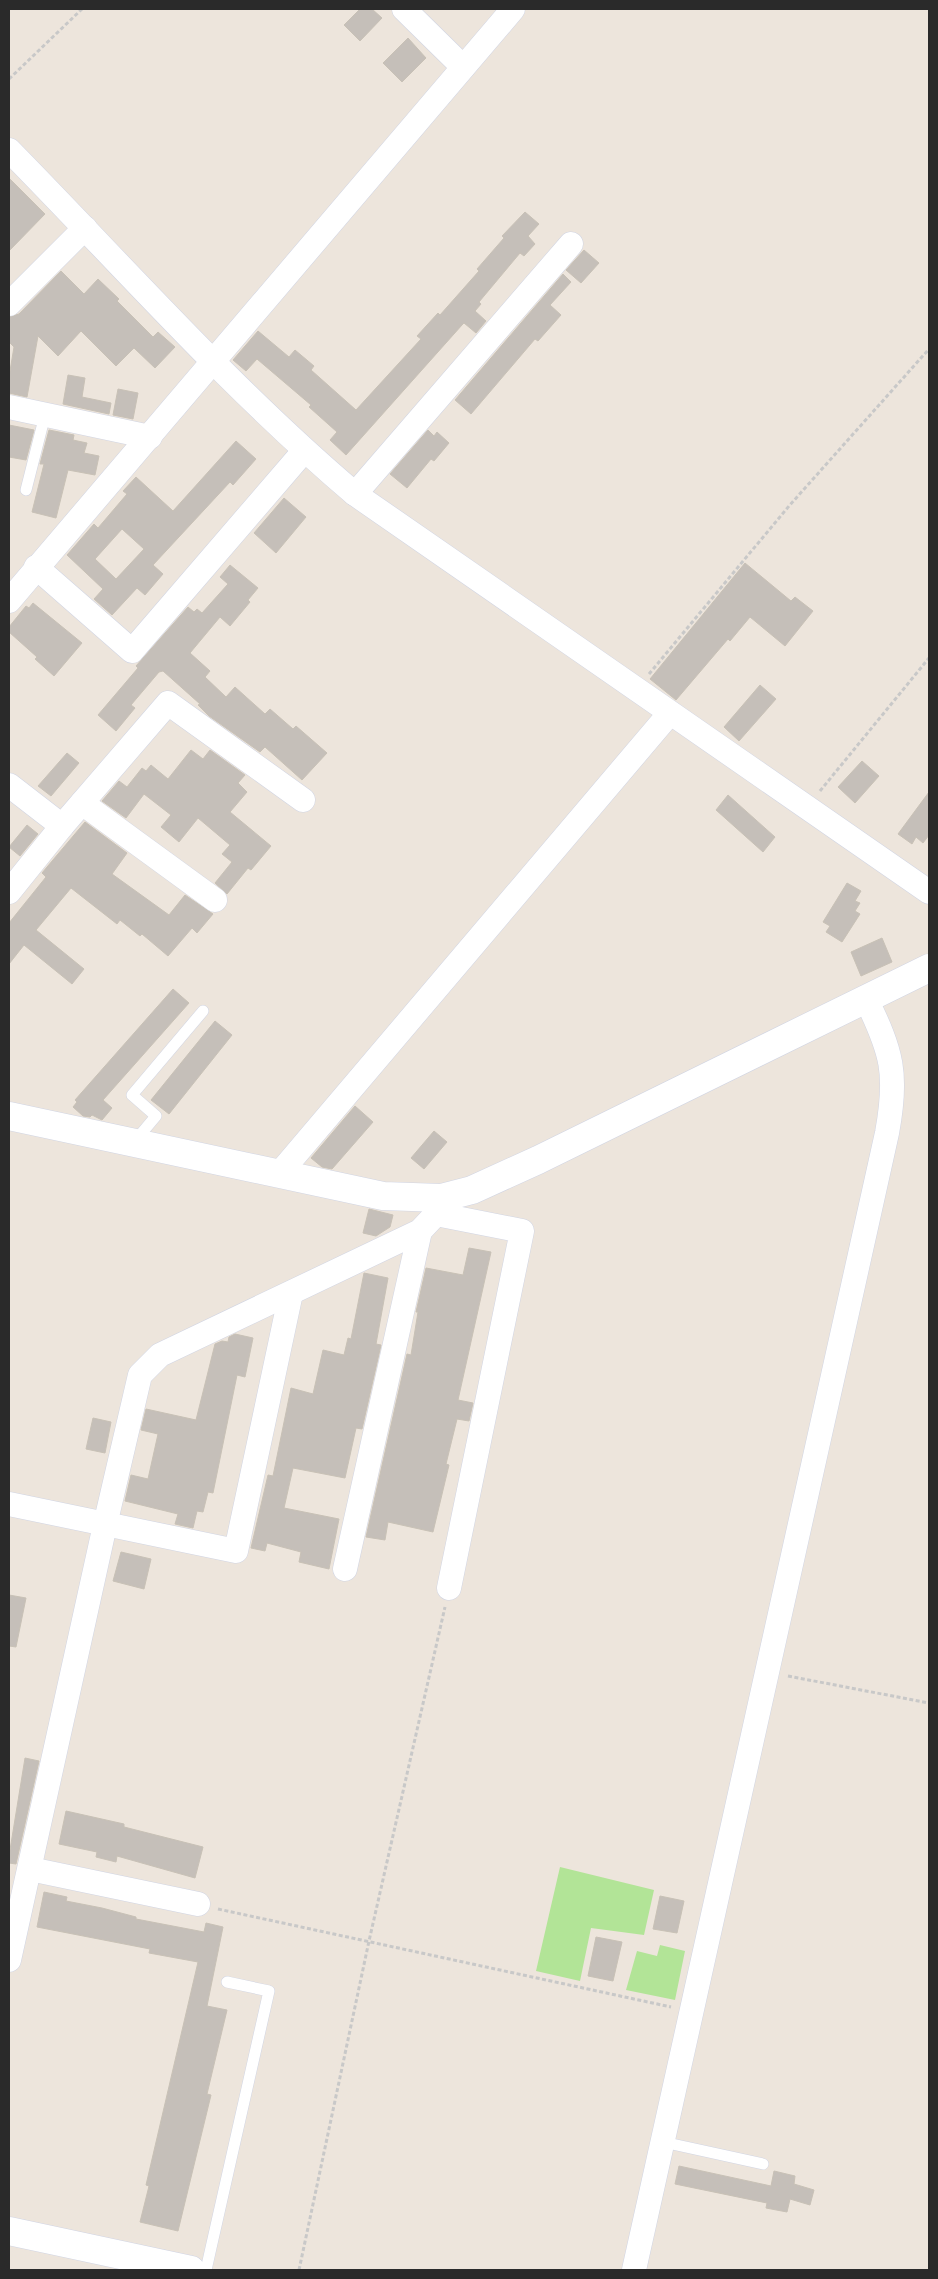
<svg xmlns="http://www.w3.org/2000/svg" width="938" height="2279" viewBox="0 0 938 2279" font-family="'Fira Sans Condensed',sans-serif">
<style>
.green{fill:#b2e497}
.building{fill:#c5bfb9;stroke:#c8c1b6;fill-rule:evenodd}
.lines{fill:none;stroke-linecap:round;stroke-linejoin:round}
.lane-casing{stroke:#d1d5e3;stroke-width:12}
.street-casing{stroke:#d1d5e3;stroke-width:25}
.secondary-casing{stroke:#d1d5e3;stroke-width:29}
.path{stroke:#c8c8c8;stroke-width:3;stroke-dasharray:4 2.5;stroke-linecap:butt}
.lane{stroke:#fff;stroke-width:11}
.street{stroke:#fff;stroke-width:24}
.secondary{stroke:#fff;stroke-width:28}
</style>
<rect width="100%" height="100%" fill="#ede5dc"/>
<g class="green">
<path d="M560,1867L654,1890L644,1935L591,1928L580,1981L536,1971Z"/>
<path d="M660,1945L685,1951L675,2000L626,1990L637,1951L657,1956Z"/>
</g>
<g class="building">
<path d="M360,9H372L382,18L360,41L344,25Z"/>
<path d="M408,38L426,58L402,82L383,63Z"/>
<path d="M9,178L45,214L9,251Z"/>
<path d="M525,212L539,224L528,236L535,244L524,256L520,253L479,302L481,304L475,311L486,321L476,333L464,323L462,325L346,455L330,440L337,432L309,407L311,405L257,359L246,371L233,360L258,331L289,357L295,350L314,366L311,370L356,410L421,339L417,336L438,313L440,315L479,271L477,269L504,238L502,236Z"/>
<path d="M584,250L599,263L581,283L566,270Z"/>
<path d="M61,271L84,294L98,279L119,299L117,301L153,337L158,332L175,347L155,368L134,348L116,366L81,331L58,356L38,336L27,397L9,393V377L14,347L9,342V317L19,314Z"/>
<path d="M563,274L571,282L550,305L561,315L538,341L535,339L471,414L455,400Z"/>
<path d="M68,375L85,378L82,397L111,403L109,414L63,404Z"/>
<path d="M118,389L138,393L133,419L113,415Z"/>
<path d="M9,425L34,430L26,460L9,457Z"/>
<path d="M49,430L74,435L73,440L87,443L84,453L99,456L95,475L68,470L56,518L32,512L44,464H40Z"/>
<path d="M428,430L434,436L437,432L449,443L434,461L431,459L407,488L390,474Z"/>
<path d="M236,441L256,459L233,485L230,482L153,565L163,574L145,595L137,588L112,615L94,599L103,589L67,555L94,524L98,528L127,494L123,491L136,477L173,511ZM122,529L144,549L116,579L95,559Z"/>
<path d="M284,498L306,517L276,553L254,533Z"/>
<path d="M745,563L791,601L795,597L813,611L785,646L750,617L730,641L728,639L676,700L650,679Z"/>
<path d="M230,565L258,588L248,600L250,602L230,626L220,617L190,653L210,671L205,677L226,697L235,687L265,714L270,709L293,729L296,726L327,753L302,780L265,747L260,752L209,716L198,705L200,704L163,671L159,672L131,705L135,708L116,731L98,715L138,668L136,666L188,607L194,612L197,609L202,613L228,584L220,577Z"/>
<path d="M33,603L82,643L54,676L35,659L37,657L9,632V627L26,606L29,608Z"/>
<path d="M760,685L776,699L739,741L724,727Z"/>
<path d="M191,750L203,759L210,750L245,775L238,783L247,792L230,812L271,846L251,870L248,868L227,894L215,883L232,862L222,854L230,845L198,818L179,842L161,827L171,815L144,794L126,818L102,801L119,781L127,787L142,768L146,771L151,765L168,779Z"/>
<path d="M67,753L79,763L51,796L38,786Z"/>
<path d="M862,761L879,776L855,803L838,787Z"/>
<path d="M929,792V835L923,843L916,837L912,844L898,834Z"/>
<path d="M728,795L775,837L763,852L716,810Z"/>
<path d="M85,822L127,853L112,874L169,915L185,895L213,914L197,933L192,928L168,956L142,934L140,936L120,920L117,924L71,888L36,930L84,969L72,984L24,945L9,964V923L46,877L42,873Z"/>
<path d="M27,825L38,834L20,856L9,847Z"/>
<path d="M847,883L861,891L855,901L860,903L855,911L860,914L842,942L826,932L830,926L823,922Z"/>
<path d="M882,938L892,962L861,976L851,952Z"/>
<path d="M173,989L189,1003L103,1100L112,1108L102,1120L92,1115L90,1117L83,1116L73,1107L77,1102L75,1100Z"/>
<path d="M215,1021L232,1035L169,1114L151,1100Z"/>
<path d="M355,1106L373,1122L332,1169L322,1167L311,1158Z"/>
<path d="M434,1131L447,1142L424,1169L411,1158Z"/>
<path d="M369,1209L393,1215L390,1227L376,1236L363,1233Z"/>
<path d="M469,1248L491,1252L458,1400L473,1403L469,1421L457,1419L446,1464L449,1465L433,1532L388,1522L385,1540L366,1537L407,1354L411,1355L418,1312H416L426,1268L463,1275Z"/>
<path d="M364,1273L388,1278L376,1344L381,1345L362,1429L356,1428L345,1478L293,1468L284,1508L339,1519L329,1569L299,1562L301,1552L267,1543L265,1551L251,1548L268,1475L273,1476L291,1388L313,1394L323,1350L344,1355L348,1338L351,1339Z"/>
<path d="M235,1334L253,1338L245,1377L237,1375L213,1493L208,1492L203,1512L197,1511L193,1528L175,1524L178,1514L125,1501L131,1475L148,1479L158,1434L141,1430L146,1409L196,1420L215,1344L222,1341L228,1342L229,1337Z"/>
<path d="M93,1418L111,1422L105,1453L86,1449Z"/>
<path d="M121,1552L151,1559L144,1589L113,1581Z"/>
<path d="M9,1595L26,1598L16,1647L9,1646Z"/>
<path d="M25,1758L39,1761L16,1864L9,1863V1856Z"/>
<path d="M66,1811L124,1824V1827L203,1847L195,1878L117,1856L116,1862L96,1857L97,1852L59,1844Z"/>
<path d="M44,1892L67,1897L66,1901L102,1908L136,1917V1919L204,1932L206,1923L223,1927L207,2006L227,2010L207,2094L211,2095L178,2231L140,2222L149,2186L146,2185L198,1962L149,1953L150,1949L37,1927Z"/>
<path d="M660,1896L684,1901L677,1933L653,1929Z"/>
<path d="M596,1937L622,1942L613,1981L588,1976Z"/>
<path d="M679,2166L771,2186L774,2171L795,2176L794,2184L814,2190L810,2205L790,2199L787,2212L766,2208L767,2203L675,2184Z"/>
</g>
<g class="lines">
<defs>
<g id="lane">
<path d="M26,490L45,415"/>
<path d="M135,1141L156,1116L132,1095L203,1011"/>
<path d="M663,2142L763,2164"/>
<path d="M206,2270L269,1991L227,1982"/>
</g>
<g id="street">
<path d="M404,9L463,67"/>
<path d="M9,150C123,266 231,389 355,494L929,892"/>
<path d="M9,304L85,228"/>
<path d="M9,407L150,437"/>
<path d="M355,494L571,244"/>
<path d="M36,567L132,651L304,451"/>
<path d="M9,601L513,9"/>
<path d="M9,785L62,826L9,892"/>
<path d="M82,803L215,900"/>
<path d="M62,826L168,703L303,800"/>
<path d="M279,1174L670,713"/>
<path d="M436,1214L522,1231L449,1588"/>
<path d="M9,1504L236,1551L291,1293"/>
<path d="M345,1569L420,1231"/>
<path d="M30,1869L198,1904"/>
<path d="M9,1960L105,1525L140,1375L160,1355L420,1231L436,1214L441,1198"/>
<path d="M634,2270L887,1133C898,1074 892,1052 866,999"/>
</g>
<g id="secondary">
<path d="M9,1116L383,1196L441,1198L472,1190L538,1160L929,968"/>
<path d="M9,2231L191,2270"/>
</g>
</defs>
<use href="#lane" class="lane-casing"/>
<use href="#street" class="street-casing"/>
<use href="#secondary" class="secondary-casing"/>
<g class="path">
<path d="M9,79L82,9"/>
<path d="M649,674L789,506L929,349"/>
<path d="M820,791L929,658"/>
<path d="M788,1676L929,1703"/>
<path d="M218,1909L671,2007"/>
<path d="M299,2270L369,1941L445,1607"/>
</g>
<use href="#lane" class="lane"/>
<use href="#street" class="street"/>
<use href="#secondary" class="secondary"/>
</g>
<rect width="938" height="2279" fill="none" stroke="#2a2a2a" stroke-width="20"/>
</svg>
